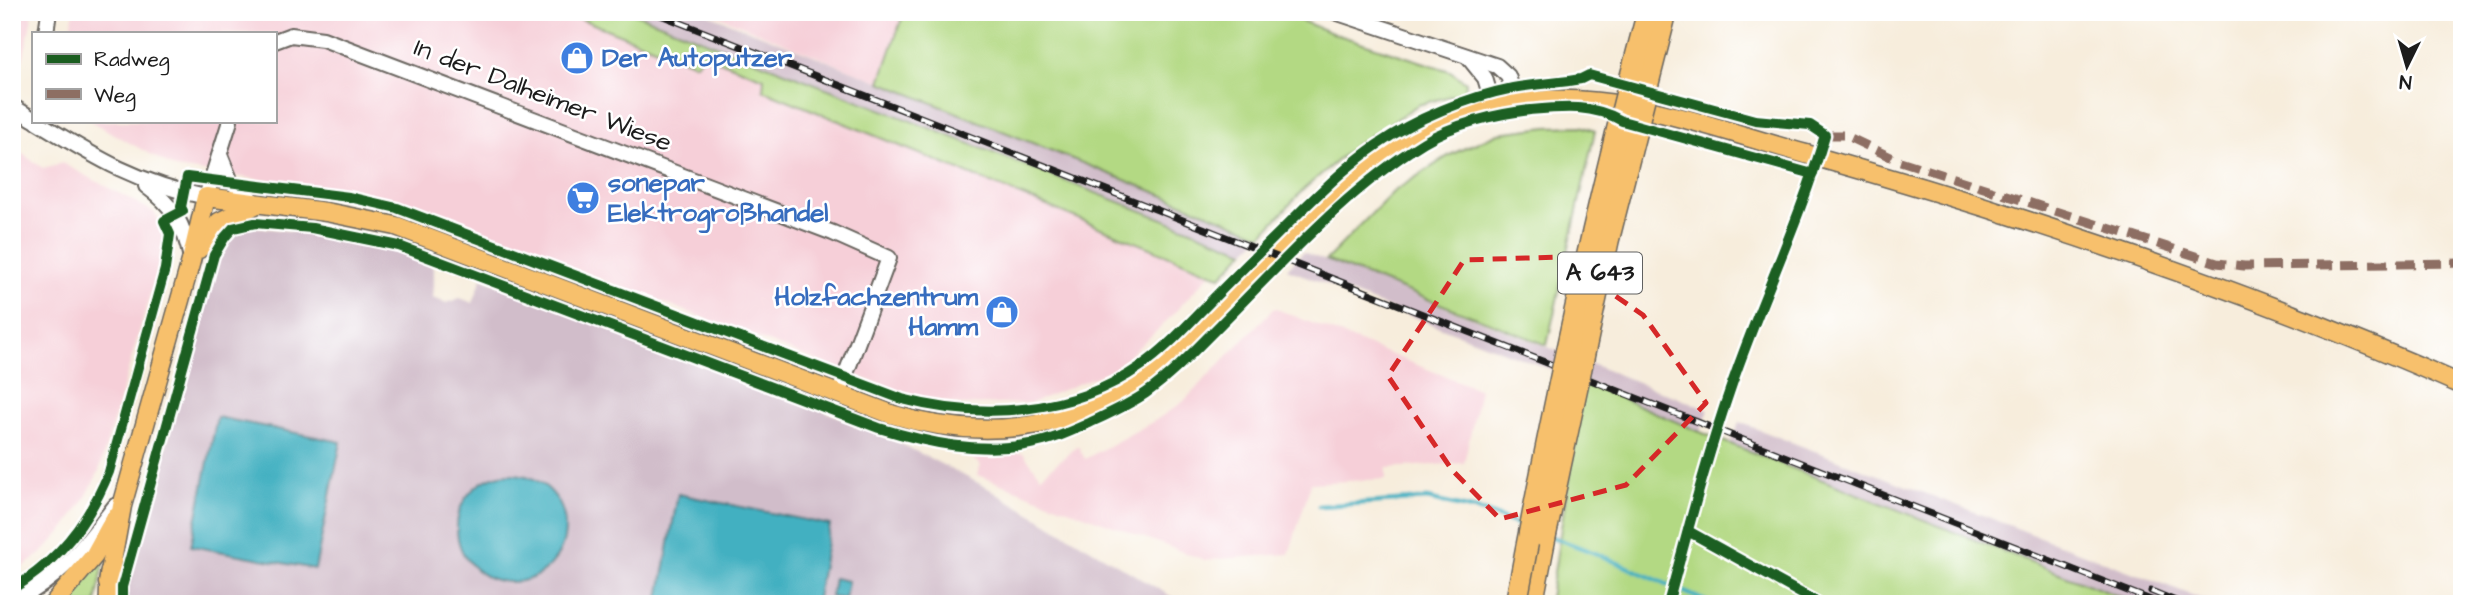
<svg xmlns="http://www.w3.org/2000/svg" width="2474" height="616" viewBox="0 0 2474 616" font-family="'Architects Daughter',sans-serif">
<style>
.built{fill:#f6cfd8}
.industrial{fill:#d1bdca}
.green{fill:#b3d983;stroke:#687a50;stroke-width:2}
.water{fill:#43b0c1;stroke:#30666e;stroke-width:2}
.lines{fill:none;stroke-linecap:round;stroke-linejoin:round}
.stream{stroke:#43b0c1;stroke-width:4.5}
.minor-casing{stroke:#69655f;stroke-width:18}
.major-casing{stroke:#69655f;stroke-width:21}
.highway-casing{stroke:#69655f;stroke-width:24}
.minor{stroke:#fff;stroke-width:14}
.major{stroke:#f7c06c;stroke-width:18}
.highway{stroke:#f7c06c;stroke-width:21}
.rail-casing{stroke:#1c1c1c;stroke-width:7}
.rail{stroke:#fff;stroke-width:4.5;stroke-dasharray:13;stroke-linecap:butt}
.highway-bridge-casing{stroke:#69655f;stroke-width:24;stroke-linecap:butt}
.highway-bridge{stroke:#f7c06c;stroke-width:21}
.quiet{stroke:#8d6e63;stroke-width:9;stroke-dasharray:18 9;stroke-linecap:butt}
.cycleway-casing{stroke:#fff;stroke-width:15}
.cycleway{stroke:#1b5e20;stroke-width:10}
.marked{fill:none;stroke:#d62828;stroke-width:5;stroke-dasharray:14 9;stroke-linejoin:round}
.labels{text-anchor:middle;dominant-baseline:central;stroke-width:5;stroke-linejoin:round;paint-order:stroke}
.shield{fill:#fff;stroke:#606060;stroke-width:2}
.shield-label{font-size:24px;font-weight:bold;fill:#1c1c1c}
.shop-label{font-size:26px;font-weight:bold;fill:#366cbe;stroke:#fff;text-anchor:start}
.street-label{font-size:26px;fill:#1c1c1c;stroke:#fff}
</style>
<rect width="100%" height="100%" fill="#fff"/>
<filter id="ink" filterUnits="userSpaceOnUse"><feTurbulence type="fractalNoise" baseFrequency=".0143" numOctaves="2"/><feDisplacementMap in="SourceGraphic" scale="14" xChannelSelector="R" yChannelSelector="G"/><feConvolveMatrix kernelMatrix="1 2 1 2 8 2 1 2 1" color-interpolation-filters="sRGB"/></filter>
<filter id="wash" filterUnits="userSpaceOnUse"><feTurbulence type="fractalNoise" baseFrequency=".00686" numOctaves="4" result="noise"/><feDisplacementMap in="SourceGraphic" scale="28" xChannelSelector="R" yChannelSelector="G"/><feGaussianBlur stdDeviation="1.57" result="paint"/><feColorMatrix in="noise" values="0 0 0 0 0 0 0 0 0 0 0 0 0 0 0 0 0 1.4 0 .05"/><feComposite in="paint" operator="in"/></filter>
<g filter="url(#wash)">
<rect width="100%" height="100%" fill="#f7eddc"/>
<g class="built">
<path d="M12,12H33L23,60L17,69L12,72Z"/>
<path d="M74,12H563L695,64L704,55L764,78L763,91L1211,273L1161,327L1114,369L1031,403L960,405L908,395L381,196L175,168L90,121H275V33H69Z"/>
<path d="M709,12H904L880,82Z"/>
<path d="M12,147L43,168L62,163L154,212L165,229L160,260L99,471L86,497L65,528L42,553L12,575Z"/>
<path d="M1274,308L1480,390L1464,463L1386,468V479L1311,483L1289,554L1204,560L977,475L981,465L963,452L1023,453L1041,476L1078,446L1085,459L1156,420L1183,402Z"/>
</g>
<g class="industrial">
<path d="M631,12H703L1046,147L1262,235L1245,251Z"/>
<path d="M248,226L360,239L427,258L434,270L432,298L447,303L460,298L473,303L482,278L878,432L986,487L1184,604H125L127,589L219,255L231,233Z"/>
<path d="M1303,252L1709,410L1700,432L1584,382L1287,269Z"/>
<path d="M1739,422L2215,604H2138L1730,443Z"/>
</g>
<g class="green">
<path d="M563,12H631L1245,251L1221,276L1211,273L763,90L764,78L704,55L695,64Z"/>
<path d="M904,12H1279L1332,33L1450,71L1466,82L1465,92L1418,105L1353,147L1304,189L1262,235L880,82Z"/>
<path d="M1581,126L1595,131L1547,345L1326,260L1393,192L1450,155L1498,133L1547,127Z"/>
<path d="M1584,382L1700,432L2138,604H1549Z"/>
<path d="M106,552L96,604H64Z"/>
<path d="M58,579L62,581L42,604H22Z"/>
</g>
<g class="water">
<path d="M217,417L341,442L315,569L191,546Z"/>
<circle cx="511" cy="528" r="54"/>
<path d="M678,494L830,525L816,604H658Z"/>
<path d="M834,578L848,581L845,599L831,597Z"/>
</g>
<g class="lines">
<g class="stream">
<path d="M1319,506L1427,499L1485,512L1524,527"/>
<path d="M1552,537L1595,553L1712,604"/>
</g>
</g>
</g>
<g filter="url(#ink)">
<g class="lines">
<defs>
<g id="minor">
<path d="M1335,12L1497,66L1508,76L1517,103"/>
<path d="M46,33L49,12"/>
<path d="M275,41L291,35L323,39L833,233L889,258L838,395"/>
<path d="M1468,57L1485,78L1494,108"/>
<path d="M12,106L33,119"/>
<path d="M36,121C95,157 136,183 206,197L230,121"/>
<path d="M220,155L231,182L256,203"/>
<path d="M146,186C175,207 183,223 191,258"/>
<path d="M12,603C62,577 82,549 115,506"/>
</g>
<g id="major">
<path d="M199,249L219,222L255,205"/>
<path d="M108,583L122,506L191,261L206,197L326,212L396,226L891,414C975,440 1066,433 1140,382C1169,362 1193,336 1217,312C1244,285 1270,258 1297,232C1323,205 1350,177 1381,156C1422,129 1469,111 1518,103C1615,88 1714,129 1806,154C2030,217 2249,290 2462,385"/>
<path d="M53,604L94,556L115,518"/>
</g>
<g id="highway">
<path d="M110,604L111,572"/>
<path d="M1532,604L1545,537"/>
</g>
</defs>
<use href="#minor" class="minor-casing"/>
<use href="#major" class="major-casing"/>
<use href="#highway" class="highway-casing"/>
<use href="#minor" class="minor"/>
<use href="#major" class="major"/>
<use href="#highway" class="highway"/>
<defs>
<g id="rail">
<path d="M653,12L2161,604"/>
<path d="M2151,591L2183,604"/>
</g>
</defs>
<use href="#rail" class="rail-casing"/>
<use href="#rail" class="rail"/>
<defs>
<g id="highway-bridge">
<path d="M1545,537L1608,241L1666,12"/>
<path d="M1516,604C1553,405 1595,207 1648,12"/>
</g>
</defs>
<use href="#highway-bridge" class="highway-bridge-casing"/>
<use href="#highway-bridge" class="highway-bridge"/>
<path class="quiet" d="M1825,135H1844L1897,160L2217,263L2244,266L2462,263"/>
<defs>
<g id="cycleway">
<path d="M1688,531L1820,604"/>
<path d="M12,589C59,561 89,522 109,472L165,269L170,234L164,221L183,211L181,207L187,177L349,197L397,208L902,399C982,420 1071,415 1141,366C1166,349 1186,326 1207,305C1238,273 1270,242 1301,211C1325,188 1349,164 1377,145C1414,119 1468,97 1513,88C1536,84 1559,83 1581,79L1589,75L1755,120L1810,125L1825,135C1800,220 1761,300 1732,384C1707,456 1688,530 1668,604"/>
<path d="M122,604V587L214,255L225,237L233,228L255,223L312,228L399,246L879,428C928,443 979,454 1030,444C1049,441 1067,433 1085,425C1106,415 1127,406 1146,393C1173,374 1196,349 1220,325C1284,261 1346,190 1424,142C1454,124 1495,114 1530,110C1563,107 1593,104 1622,121L1813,174"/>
</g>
</defs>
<use href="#cycleway" class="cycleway-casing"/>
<use href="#cycleway" class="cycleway"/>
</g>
</g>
<path class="marked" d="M1559,257L1643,315L1706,403L1626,485L1500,519L1452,470L1388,376L1464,260Z"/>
<defs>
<symbol id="shop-disc" viewBox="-11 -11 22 22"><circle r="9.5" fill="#3f7fe0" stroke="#fff"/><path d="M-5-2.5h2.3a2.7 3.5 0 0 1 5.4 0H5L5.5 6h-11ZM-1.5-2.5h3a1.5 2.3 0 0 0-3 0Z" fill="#fff"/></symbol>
<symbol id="supermarket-disc" viewBox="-11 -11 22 22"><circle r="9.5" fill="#3f7fe0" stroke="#fff"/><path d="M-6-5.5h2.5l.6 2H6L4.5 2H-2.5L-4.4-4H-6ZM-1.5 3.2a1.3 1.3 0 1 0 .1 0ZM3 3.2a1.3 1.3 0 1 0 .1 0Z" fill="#fff"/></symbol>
</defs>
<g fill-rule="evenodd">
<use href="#shop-disc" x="558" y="39" width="38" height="38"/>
<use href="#supermarket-disc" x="564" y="179" width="38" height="38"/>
<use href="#shop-disc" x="983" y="293" width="38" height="38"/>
</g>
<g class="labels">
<rect class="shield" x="1558" y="252.5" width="84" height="41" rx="5"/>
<g class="shield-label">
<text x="1600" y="273">A 643</text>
</g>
<g class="shop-label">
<text x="602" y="58">Der Autoputzer</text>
<text x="608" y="183">sonepar<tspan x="608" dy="30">Elektrogroßhandel</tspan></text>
<text x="978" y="297" text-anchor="end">Holzfachzentrum<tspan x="978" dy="30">Hamm</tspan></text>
</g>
<g class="street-label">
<text transform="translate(543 95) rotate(21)">In der Dalheimer Wiese</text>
</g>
</g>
<rect width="2474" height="616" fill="none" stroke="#fff" stroke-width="42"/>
<rect x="32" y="32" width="245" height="91" fill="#ffffff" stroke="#a4a4a4" stroke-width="2"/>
<rect x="46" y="54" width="35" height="10" fill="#1b5e20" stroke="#a4a4a4" stroke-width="2"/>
<text x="94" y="66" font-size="21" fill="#1c1c1c">Radweg</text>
<rect x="46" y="89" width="35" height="10" fill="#8d6e63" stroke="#a4a4a4" stroke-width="2"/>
<text x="94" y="102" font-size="21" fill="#1c1c1c">Weg</text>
<g transform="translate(2407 66) rotate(185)" stroke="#ffffff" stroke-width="5" paint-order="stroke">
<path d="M0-5L12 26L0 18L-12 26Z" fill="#1c1c1c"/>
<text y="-10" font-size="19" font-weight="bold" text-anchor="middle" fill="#1c1c1c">N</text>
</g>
</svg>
